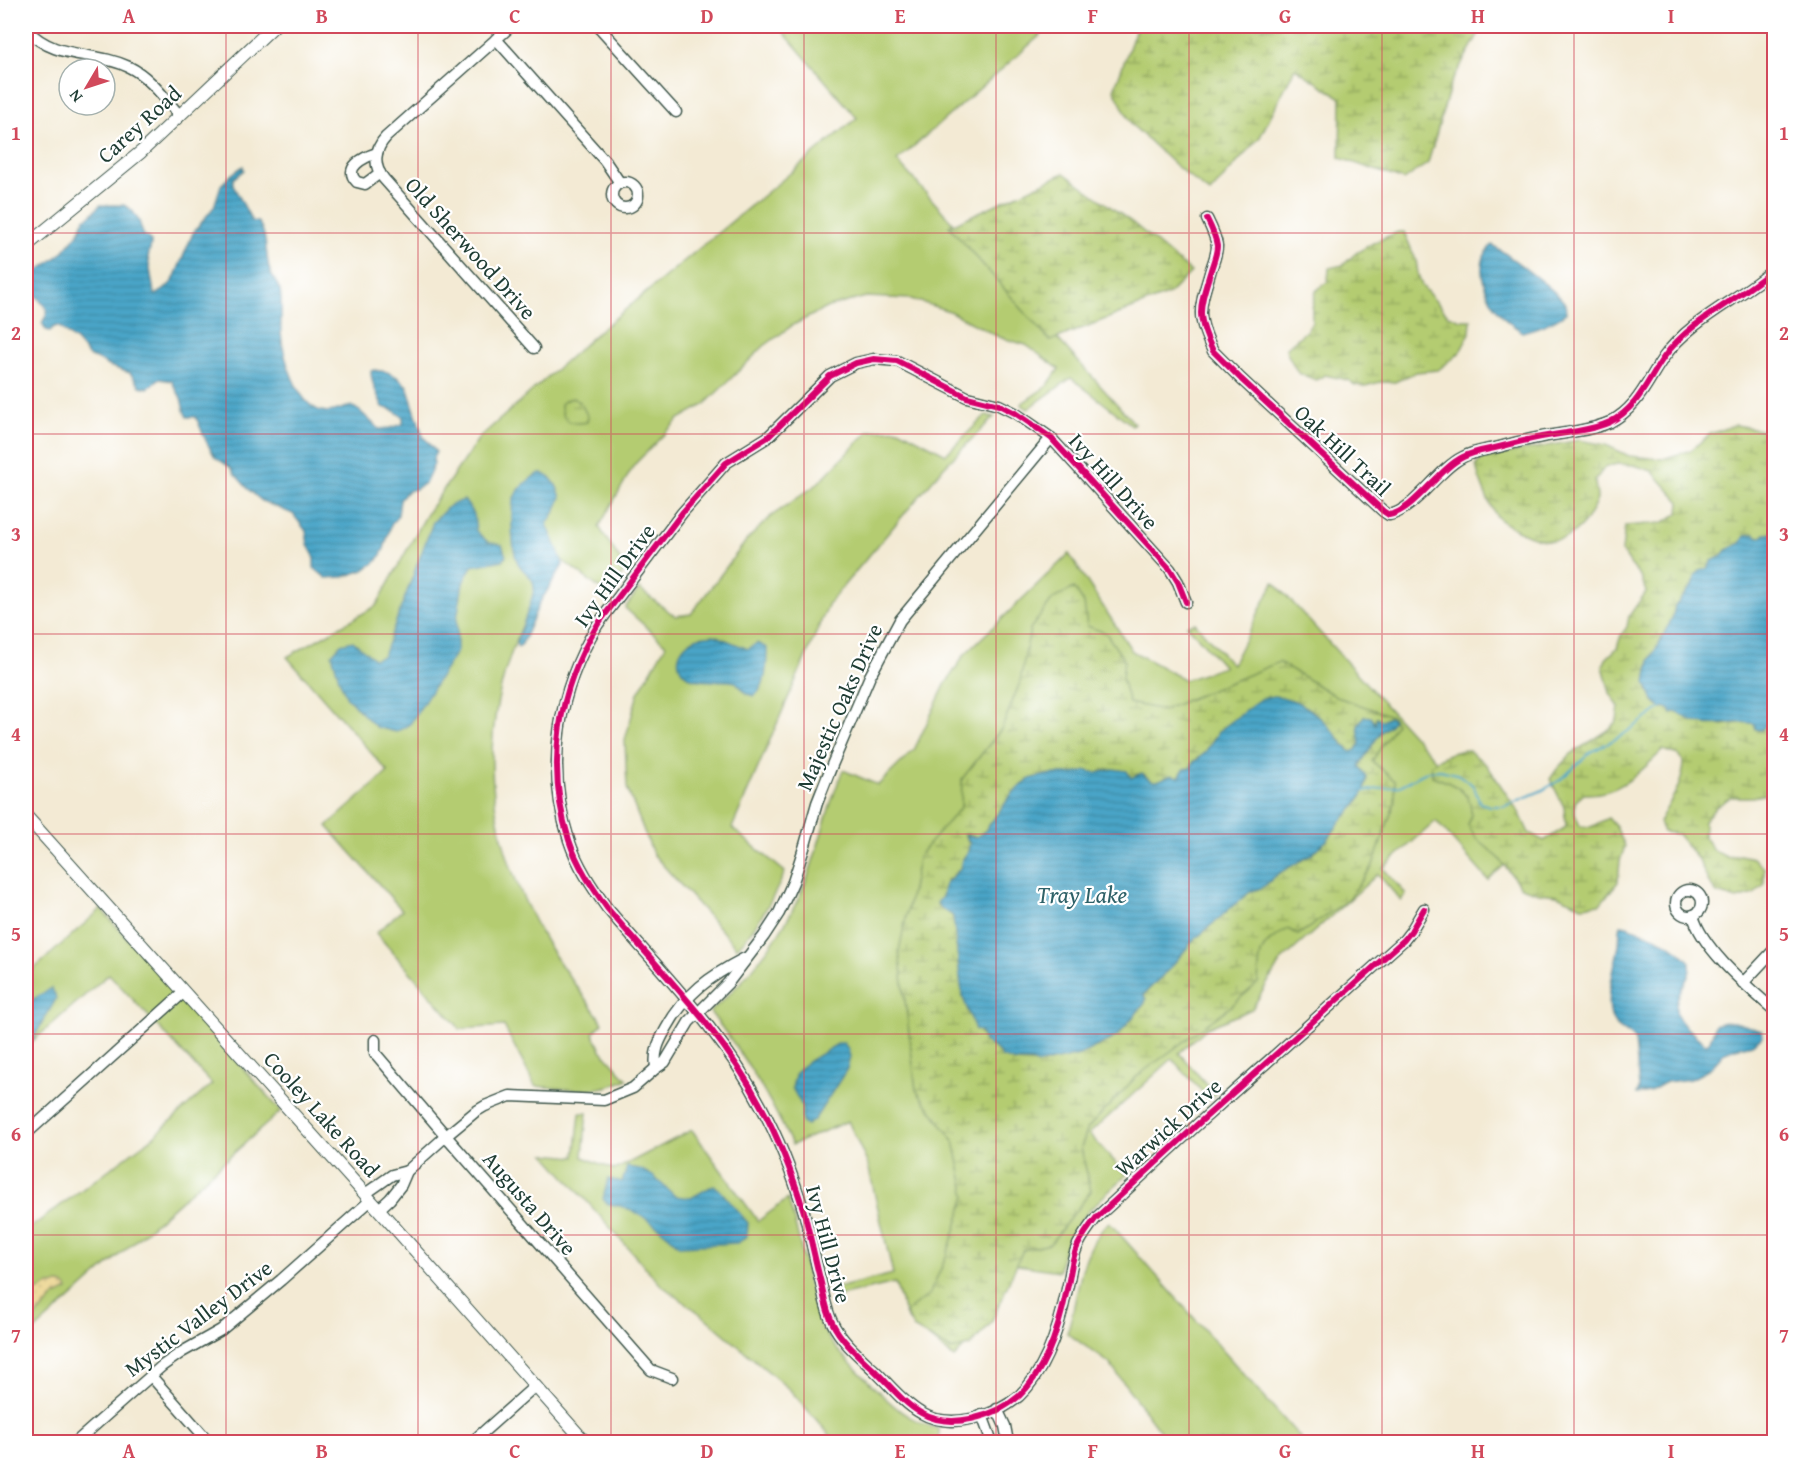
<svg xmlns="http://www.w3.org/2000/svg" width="1800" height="1468" viewBox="0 0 1800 1468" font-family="'Gentium Book Plus',serif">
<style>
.grass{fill:#b4cc71;stroke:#6a8452;stroke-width:1.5}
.wetland{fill:url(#wetland-marsh);stroke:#6a8452;stroke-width:1.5;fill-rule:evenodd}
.sand{fill:url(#sand-dots);stroke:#868c69;stroke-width:1.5}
.water{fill:url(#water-rules);stroke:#34717e;stroke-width:1.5}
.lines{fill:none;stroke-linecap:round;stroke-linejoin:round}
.stream{stroke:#4aa5c8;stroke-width:2}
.minor-casing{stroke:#3f574c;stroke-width:13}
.tertiary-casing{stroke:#3f574c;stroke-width:14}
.minor{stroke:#fff;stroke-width:10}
.tertiary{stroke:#fff;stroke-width:12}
.cycleway-casing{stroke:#fff;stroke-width:10}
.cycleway{stroke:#d6006c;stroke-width:6}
.grid{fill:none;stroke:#d1495b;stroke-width:1.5;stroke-opacity:0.55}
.labels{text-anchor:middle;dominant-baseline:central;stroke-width:4.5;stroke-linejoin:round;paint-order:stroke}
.street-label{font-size:22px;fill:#1f3d34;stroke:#fff}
.water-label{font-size:24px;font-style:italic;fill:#2e6168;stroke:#fff}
.neatline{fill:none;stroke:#d1495b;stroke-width:2}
.grid-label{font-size:20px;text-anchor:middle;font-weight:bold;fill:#d1495b}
</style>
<defs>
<pattern id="wetland-marsh" width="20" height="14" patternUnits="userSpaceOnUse" patternTransform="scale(1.5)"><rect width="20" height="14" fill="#b4cc71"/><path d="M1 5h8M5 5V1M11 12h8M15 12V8" fill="none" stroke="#92a75e"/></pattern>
<pattern id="sand-dots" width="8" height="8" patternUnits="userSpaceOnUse" patternTransform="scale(1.5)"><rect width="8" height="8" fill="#eeda9e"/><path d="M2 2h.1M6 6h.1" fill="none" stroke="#ccbc89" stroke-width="1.8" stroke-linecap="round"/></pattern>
<pattern id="water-rules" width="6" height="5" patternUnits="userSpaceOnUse" patternTransform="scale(1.5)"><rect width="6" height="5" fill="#4aa5c8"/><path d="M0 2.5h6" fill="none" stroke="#3d88a3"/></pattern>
</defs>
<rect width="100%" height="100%" fill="#fff"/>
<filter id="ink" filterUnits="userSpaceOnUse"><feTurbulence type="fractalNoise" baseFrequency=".0167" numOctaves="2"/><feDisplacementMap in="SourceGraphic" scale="12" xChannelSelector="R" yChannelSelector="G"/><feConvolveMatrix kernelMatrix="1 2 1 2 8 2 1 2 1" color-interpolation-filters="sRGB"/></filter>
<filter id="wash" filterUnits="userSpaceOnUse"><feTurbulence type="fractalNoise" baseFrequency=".008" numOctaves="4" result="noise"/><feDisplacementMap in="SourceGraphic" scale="24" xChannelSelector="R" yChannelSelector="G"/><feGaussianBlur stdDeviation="1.35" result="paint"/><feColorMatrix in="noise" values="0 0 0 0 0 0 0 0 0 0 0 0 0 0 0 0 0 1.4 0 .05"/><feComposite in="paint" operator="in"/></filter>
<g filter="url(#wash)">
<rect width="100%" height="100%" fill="#f3ead4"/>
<g class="grass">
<path d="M794,26H1051L897,161L1134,423L1132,425L1071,378L1028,409L1021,404L1047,386L1059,369L1026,345L999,337L949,311L911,299L866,297L828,307L793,325L764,346L704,405L679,419L634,465L599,527L626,569L607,594L562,560C545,587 526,613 515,643C474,748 490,845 545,940C562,969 584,996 603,1023L593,1033L601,1050L627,1079C597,1095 568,1089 535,1086L504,1026L460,1029L376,933L402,910L327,826L388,772L287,657L376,606L428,512L479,438L597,333L857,118L784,33Z"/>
<path d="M986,415L994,417L944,467L829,603L732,828L785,872C772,901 758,926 737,948L653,854L627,788L625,740L638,693L666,645L625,608L639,589L675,616L691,614L746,541L770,517L816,485L869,431L899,429L946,454Z"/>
<path d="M1069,554L1132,651L1185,680L1224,667L1187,625L1195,623L1232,665L1274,582L1519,852L1488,880L1436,821L1383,868L1406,894L1401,901L1378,874L1280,962L1252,1009L1207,1028L1179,1053L1216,1095L1210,1100L1172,1059L1089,1134L1127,1175C1096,1203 1064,1228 1059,1271L1003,1263L984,1326L954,1358L907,1319L895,1283L835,1297L833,1289L893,1274L868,1165L848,1121L792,1145C770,1097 743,1053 710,1012C751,976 787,930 807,879C820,843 828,805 843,770L878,785L914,750L945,685L964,655Z"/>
<path d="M101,909L281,1111L26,1338V1231L153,1137L212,1084L109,974L26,1047V976Z"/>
<path d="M580,1113H587L583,1157L615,1170L692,1130L758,1221L788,1199C795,1223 801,1246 806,1271C810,1288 812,1307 820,1324C832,1348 853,1365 871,1384C894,1407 907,1420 939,1429V1442H836L790,1390L702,1315L661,1285L545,1154L575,1157Z"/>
<path d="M1109,1222L1304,1442H1168L1109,1363L1067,1333C1080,1293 1077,1254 1109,1222Z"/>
</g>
<g class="wetland">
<path d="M1137,26H1483L1451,83L1428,163L1404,180L1340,158L1341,98L1295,68L1260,137L1210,193L1175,165L1132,125L1114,90Z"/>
<path d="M1064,173L1133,223L1191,272L1169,294L1050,341L949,226Z"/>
<path d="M1398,232H1404L1416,260L1418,274L1422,286L1448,315L1461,320H1471L1470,333L1460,352L1455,357L1438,370L1416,372L1395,382H1380L1365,386L1355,385L1348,380L1325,375L1316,380L1298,373L1287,353L1286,348L1307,330L1312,322V308L1316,291L1328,281L1329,268L1343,265L1356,253L1375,242Z"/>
<path d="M573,398L580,402L588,417L587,422C571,425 561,422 561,404L566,400Z"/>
<path d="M1735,425L1774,432V533L1765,534L1762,537L1746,535L1741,543L1726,550L1722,556L1712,561L1708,568L1700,571L1694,580L1692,586L1675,606L1672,619L1650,660L1647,678L1648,690L1654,701L1663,709L1664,707L1670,709L1671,713L1678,712L1695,722L1722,725L1748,722L1754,724L1758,730H1761L1767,724H1774V793L1752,797H1731L1716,807L1704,821V837L1713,850L1726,857L1740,855L1753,858L1764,868V885L1754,894L1737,899L1717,893L1709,883L1699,861L1678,834L1663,832L1659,822C1669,802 1683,786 1684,762L1678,755L1663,750C1640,772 1619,796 1584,794L1575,802V814L1580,826L1591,827L1608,818L1616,827L1625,846L1620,861L1618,882L1600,904L1582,906L1557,895L1539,893L1521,887L1499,858L1476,838L1468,825C1469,821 1472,815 1471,810C1470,789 1448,782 1432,776L1431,765C1442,755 1453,751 1468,750L1487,765L1520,814L1529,833L1544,841L1566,827L1564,807L1550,779L1557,769L1571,754L1610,729L1617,720L1619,707L1610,693L1603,666L1606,659L1617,648L1621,635L1627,627L1629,616L1646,592L1641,577L1631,565L1622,551L1625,526L1662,523L1679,513L1680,502L1652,471L1634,465L1617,464L1605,467L1595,480C1595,486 1597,493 1597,499C1596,505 1590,513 1587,519C1567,546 1547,545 1519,531C1513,527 1504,524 1499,519C1491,510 1478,477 1476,465L1483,458L1579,440L1606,445L1629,456L1663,459L1691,450L1710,434Z"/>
<path d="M1074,588L1084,603L1087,626L1106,633L1124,660L1122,678L1129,703L1163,710L1279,662L1337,697L1392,716L1396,724L1372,761L1395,781V802L1373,865L1348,900L1298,935L1288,929C1258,945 1260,951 1258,983L1230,1007L1136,1077L1088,1128L1081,1148L1091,1191L1050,1244L1023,1250L991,1323L970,1346L951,1350L913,1328L906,1312L929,1295L947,1255L966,1196L954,1141L916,1090L899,951L919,855L961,807L962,779L1002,728L1020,682L1030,629L1053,599ZM1297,702L1311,710L1321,719L1351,752C1364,748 1360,735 1358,724L1372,718L1375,724L1376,717L1382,721L1387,720L1390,725L1380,733L1359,766L1366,775L1367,781L1364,792L1355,806L1340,822L1328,839L1311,855L1279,873L1263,887L1250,892L1235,904L1192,942L1170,968L1144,994L1145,1003L1116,1037L1079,1055L1055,1060L1043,1064L1016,1062L1000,1055L998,1051L984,1041L964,1000L956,944L954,920L951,913L941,908L937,904L942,897L947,881L960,869L962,860L968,852L970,843L965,836L966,834L977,837L985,831L1012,794L1051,774H1073L1087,771L1098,773L1108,769L1128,773L1131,778L1139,774H1144C1150,782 1158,784 1165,777H1179L1184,769L1191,768L1193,762L1205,753L1214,737Z"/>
</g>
<path class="sand" d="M60,1284L66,1286L68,1290L54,1297L36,1316L30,1318L26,1315V1294L39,1291L48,1285Z"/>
<g class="water">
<path d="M243,166L244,170L233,179V185L252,221L258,222C268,234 265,257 270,271C272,278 278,283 280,291C283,305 280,319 281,333C283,355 296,404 321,411C332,414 341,408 352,406L361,412L379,429L391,428L403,424V417L394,411L383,407C377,393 373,389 371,374V371L374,370L387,372L397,377L407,386L423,436L436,452L433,458L434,464L426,482L416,489L407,491L400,500L398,515L391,525L384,549L378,560L364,570L343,577L326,578L314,568V556L308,545L306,531L293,514L262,501L250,491L234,473L231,468L215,457L206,441L196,417H187C181,407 184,404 180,396C177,391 174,387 172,381L159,379L148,388L140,386L130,373L106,365L104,362L90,357L77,342L58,326L54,327L50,331L46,330L42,323L47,314V309L29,287L27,283L29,278L62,253L80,231L84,219L90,216L100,205H124L132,210L139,221L143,234L151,241V245L148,257L154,293L156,295L164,290L173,281L193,233L214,207L221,185L232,174Z"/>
<path d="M1492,245C1503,251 1562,295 1565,304C1566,305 1566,312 1566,313C1552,323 1539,328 1522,332C1516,327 1508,323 1503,317C1487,299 1471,265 1492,245Z"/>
<path d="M540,473C553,476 557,486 561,497L556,510L547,524C552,538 560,551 563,565L540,602L522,644L518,647L516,643C520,631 535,596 534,586C533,575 522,572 518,563C512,552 510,511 514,498C518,488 531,477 540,473Z"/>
<path d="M464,500L474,514L476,531L488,542L502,545L506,556L503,560L472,566L463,583L457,618V651L410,724L396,732L376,727L347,698L339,679L332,654L341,644L353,641L374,659L383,656L433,522L450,505Z"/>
<path d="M1774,533V724H1767L1761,730L1756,729L1754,724C1741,719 1720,727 1705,724C1700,723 1695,723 1690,720C1684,717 1681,712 1673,712L1672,714L1670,709L1664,707L1662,709L1652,698L1646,682L1650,660L1672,619L1675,606L1692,586L1696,575L1700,571L1708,568L1712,561L1722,556L1726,550L1741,543L1746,535L1755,534L1758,537H1762L1765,534Z"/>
<path d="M714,635L748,649L757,643L767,648C767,663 767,687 754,696L747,694L736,682C722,679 708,683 694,679C671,671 675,647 696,638C701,636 709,636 714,635Z"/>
<path d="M1274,696C1298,698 1316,712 1332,730C1338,737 1343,746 1351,752L1356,750L1360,744L1358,725L1364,716L1371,717L1375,724L1377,717L1382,721L1389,717L1393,720L1390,725L1380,733L1359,766L1366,775L1367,779L1364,792L1355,806L1340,822L1328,839L1311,855L1279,873L1263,887L1250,892L1235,904L1192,942L1170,968L1144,994V996L1146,999L1145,1003L1116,1037L1079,1055L1038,1064L1030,1062H1016L1001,1057L998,1051L984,1041L980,1031L975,1030L974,1027L964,1000L961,986L953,916L941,908L937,903L942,897L945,884L960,869L962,860L968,852L970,843L965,835L976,837L985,831L1012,794L1030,779L1051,774H1073L1087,771L1098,773L1113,769L1127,771L1131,778L1142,773C1156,787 1156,780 1172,775L1179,777L1184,769L1191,768L1193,763L1205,753L1219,731L1261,699Z"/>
<path d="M1621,925C1627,925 1630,927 1635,929C1658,938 1673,943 1690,962C1691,972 1689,976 1684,984C1665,1016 1682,1023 1704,1043L1707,1044L1710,1041L1715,1025C1736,1017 1743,1026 1762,1031L1763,1036L1752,1044L1735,1048L1725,1052L1710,1069L1691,1079L1666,1082L1649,1092L1637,1094L1639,1089L1635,1040C1630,1032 1617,1031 1612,1019C1604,998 1616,964 1619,944C1620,937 1619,931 1621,925Z"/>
<path d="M51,988L55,994L56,999L29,1046H26V1004Z"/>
<path d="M839,1043H844L848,1049L850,1057L847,1069L815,1119L807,1125L802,1122V1106L792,1088L795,1075L800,1068L809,1061Z"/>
<path d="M627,1167L640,1169L653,1176L675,1196L691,1198L714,1185L720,1190L748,1223L747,1236L738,1243L680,1246C662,1229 634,1205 608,1204L603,1199L608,1179L622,1182Z"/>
</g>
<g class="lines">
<path class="stream" d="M1364,791L1400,786L1428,771L1440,770L1457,774L1469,782L1474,787L1480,803L1490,806H1505L1543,790L1560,780L1591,752L1621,736L1661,708"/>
</g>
</g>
<g filter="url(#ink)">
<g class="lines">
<defs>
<g id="minor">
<path d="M511,26L386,137C374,150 373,166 384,179L534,348"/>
<path d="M598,26L676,112"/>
<path d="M26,29C56,61 93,50 129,67C150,77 165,99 180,116"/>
<path d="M496,39L605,161L620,183"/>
<path d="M377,153C364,157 342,168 357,182L365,184L380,173"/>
<circle cx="625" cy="195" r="13"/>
<path d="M1207,219C1211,227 1216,237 1217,246C1217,255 1212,265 1210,273C1199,309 1196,316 1213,351L1241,379L1383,511L1389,515C1414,511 1438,469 1463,457C1475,451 1487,450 1499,447C1521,441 1543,436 1566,433C1581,430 1595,429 1610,422C1638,408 1647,381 1664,357C1692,318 1739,300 1774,269"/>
<path d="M1186,602L1178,582L1170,569L1051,438L1034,426L1015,413L999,405L967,397L897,361L874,359L856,363L830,376L768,437L726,463L682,513L598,624C558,690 545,765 569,840C577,865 592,887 607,908C661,972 722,1031 761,1106C779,1139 793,1176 804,1212C810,1235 815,1259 821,1283C824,1296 826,1310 832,1322C841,1341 859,1356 874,1370C889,1384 903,1403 921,1413C950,1430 995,1417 1019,1396C1046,1371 1060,1324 1067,1289C1071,1274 1071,1259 1078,1245C1083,1235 1089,1227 1096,1218L1199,1123L1404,940L1411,931L1424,909"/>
<circle cx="1689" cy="903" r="13"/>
<path d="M1693,915C1701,948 1749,988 1774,1010"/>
<path d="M1743,983L1774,950"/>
<path d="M375,1040V1053L446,1136L651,1370L672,1378"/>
<path d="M656,1068C654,1052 658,1043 666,1029C685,994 710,976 745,958"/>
<path d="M26,1134L184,992"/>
<path d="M365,1194L392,1175L407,1171"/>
<path d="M379,1209L390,1199L401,1185L407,1171L446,1136L475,1112L485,1106L510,1096L604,1100L633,1088L656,1068L665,1062L689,1022L728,983L764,936L779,913L793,882L805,845L817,803L832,765L870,676L900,620L1051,438"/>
<path d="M151,1376L209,1442"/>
<path d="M997,1409L1005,1426L1008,1442"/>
<path d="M982,1415L992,1442"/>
<path d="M76,1442L162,1366L182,1352L221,1330L281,1280L371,1200"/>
<path d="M472,1442L535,1386"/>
</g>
<g id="tertiary">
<path d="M26,246L141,152L274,26"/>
<path d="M26,816L365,1194L585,1442"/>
</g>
</defs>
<use href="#minor" class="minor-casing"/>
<use href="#tertiary" class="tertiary-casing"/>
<use href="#minor" class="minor"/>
<use href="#tertiary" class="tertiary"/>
<defs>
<g id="cycleway">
<path d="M1207,219C1211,227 1216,237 1217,246C1217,255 1212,265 1210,273C1199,309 1196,316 1213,351L1241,379L1383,511L1389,515C1414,511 1438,469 1463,457C1475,451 1487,450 1499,447C1521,441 1543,436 1566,433C1581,430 1595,429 1610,422C1638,408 1647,381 1664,357C1692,318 1739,300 1774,269"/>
<path d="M1186,602L1178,582L1170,569L1051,438L1034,426L1015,413L999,405L967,397L897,361L874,359L856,363L830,376L768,437L726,463L682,513L598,624C558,690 545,765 569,840C577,865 592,887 607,908C661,972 722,1031 761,1106C779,1139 793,1176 804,1212C810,1235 815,1259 821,1283C824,1296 826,1310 832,1322C841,1341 859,1356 874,1370C889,1384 903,1403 921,1413C950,1430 995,1417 1019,1396C1046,1371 1060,1324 1067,1289C1071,1274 1071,1259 1078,1245C1083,1235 1089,1227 1096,1218L1199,1123L1404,940L1411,931L1424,909"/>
</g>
</defs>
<use href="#cycleway" class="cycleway-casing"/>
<use href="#cycleway" class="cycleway"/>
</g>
</g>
<path class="grid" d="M226,26V1442M418,26V1442M611,26V1442M804,26V1442M996,26V1442M1189,26V1442M1382,26V1442M1574,26V1442M26,233H1774M26,434H1774M26,634H1774M26,834H1774M26,1034H1774M26,1235H1774"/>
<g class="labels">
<g class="street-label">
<text transform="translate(139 124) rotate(-42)">Carey Road</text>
<text transform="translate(471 248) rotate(48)">Old Sherwood Drive</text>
<text transform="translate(1343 450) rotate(43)">Oak Hill Trail</text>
<text transform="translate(1114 481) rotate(48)">Ivy Hill Drive</text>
<text transform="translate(614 575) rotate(-54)">Ivy Hill Drive</text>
<text transform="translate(839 707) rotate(-66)">Majestic Oaks Drive</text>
<text transform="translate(322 1114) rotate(48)">Cooley Lake Road</text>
<text transform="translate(1168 1127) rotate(-42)">Warwick Drive</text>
<text transform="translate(530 1203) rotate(49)">Augusta Drive</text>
<text transform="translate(829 1244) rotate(75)">Ivy Hill Drive</text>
<text transform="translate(198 1318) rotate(-37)">Mystic Valley Drive</text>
</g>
<g class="water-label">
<text x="1082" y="894">Tray Lake</text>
</g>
</g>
<rect width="1800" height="1468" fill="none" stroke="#fff" stroke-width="66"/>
<g transform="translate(87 87) rotate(231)"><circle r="28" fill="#ffffff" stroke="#a5b1ae" stroke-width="1.5"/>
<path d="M0-4.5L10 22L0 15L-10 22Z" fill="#d1495b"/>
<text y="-9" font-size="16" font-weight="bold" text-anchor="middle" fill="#1f3d34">N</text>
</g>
<rect x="33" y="33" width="1734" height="1402" class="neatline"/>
<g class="grid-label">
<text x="129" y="23">A</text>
<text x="322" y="23">B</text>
<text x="515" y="23">C</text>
<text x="707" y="23">D</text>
<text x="900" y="23">E</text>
<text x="1093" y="23">F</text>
<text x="1285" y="23">G</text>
<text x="1478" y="23">H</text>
<text x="1671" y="23">I</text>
<text x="16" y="140">1</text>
<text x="1784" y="140">1</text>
<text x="16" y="340">2</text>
<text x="1784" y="340">2</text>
<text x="16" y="541">3</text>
<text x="1784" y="541">3</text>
<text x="16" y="741">4</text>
<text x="1784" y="741">4</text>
<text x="16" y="941">5</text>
<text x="1784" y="941">5</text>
<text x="16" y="1141">6</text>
<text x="1784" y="1141">6</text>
<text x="16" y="1342">7</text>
<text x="1784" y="1342">7</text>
<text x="129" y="1458">A</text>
<text x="322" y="1458">B</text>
<text x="515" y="1458">C</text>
<text x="707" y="1458">D</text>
<text x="900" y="1458">E</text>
<text x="1093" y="1458">F</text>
<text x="1285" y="1458">G</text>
<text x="1478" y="1458">H</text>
<text x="1671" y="1458">I</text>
</g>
</svg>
